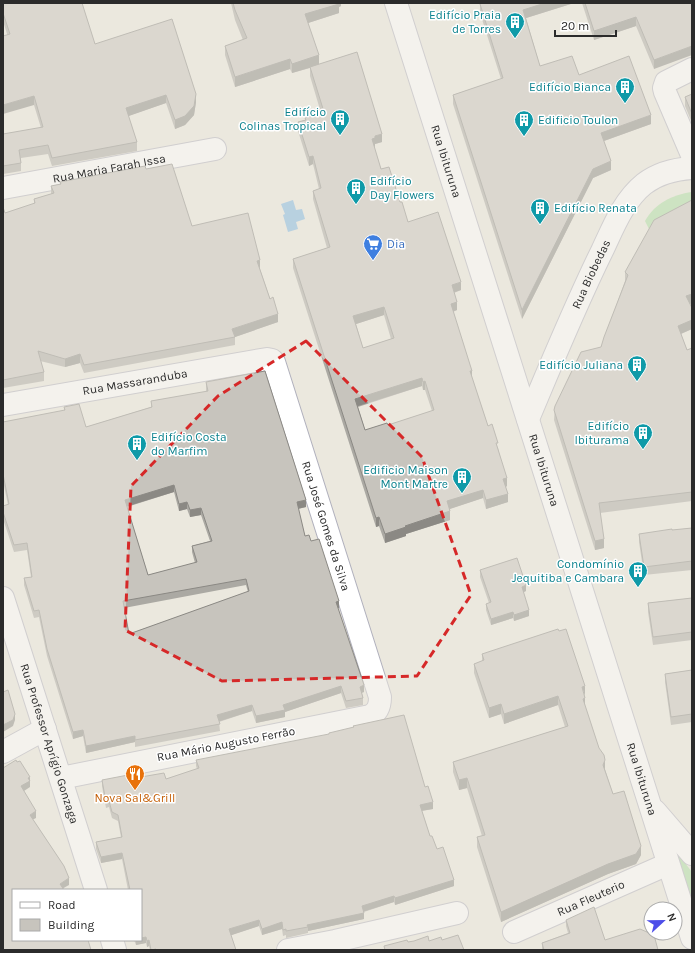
<svg xmlns="http://www.w3.org/2000/svg" width="695" height="953" viewBox="0 0 695 953" font-family="Karla,sans-serif">
<style>
.green{fill:#a9dd9f}
.water{fill:#7bb5e3}
.lines{fill:none;stroke-linecap:round;stroke-linejoin:round}
.minor-casing{stroke:#b1b1bd;stroke-width:24}
.minor{stroke:#fff;stroke-width:22}
.wall{fill:#aba9a3;fill-rule:evenodd}
.shaded-wall{fill:#8b8984}
.building{fill:#c7c4bd;stroke:#8b8984;fill-rule:evenodd}
.marked{fill:none;stroke:#d62828;stroke-width:3;stroke-dasharray:8 5;stroke-linejoin:round}
.labels{text-anchor:middle;dominant-baseline:central;stroke-width:3;stroke-linejoin:round;paint-order:stroke}
.culture-label{font-size:12px;fill:#0d838f;stroke:#fff;text-anchor:end}
.street-label{font-size:12px;fill:#2b2b2b;stroke:#fff}
.shop-label{font-size:12px;fill:#366cbe;stroke:#fff;text-anchor:start}
.food-label{font-size:12px;fill:#c56008;stroke:#fff}
</style>
<rect width="100%" height="100%" fill="#ebe8de"/>
<g class="green">
<path d="M692,192V210L650,231L645,221C655,203 672,195 692,192Z"/>
<path d="M670,844L692,872V907Z"/>
</g>
<path class="water" d="M293,200L296,210L302,209L305,219L296,222L298,229L288,232L283,215L285,214L281,204Z"/>
<g class="lines">
<defs>
<g id="minor">
<path id="s1" d="M396,3L692,938"/>
<path d="M692,69L666,82L664,88L665,92L692,155"/>
<path id="s2" d="M3,188L215,149"/>
<path id="s3" d="M3,405L267,359L272,360L274,362L380,697C380,706 378,712 370,716L61,778"/>
<path id="s4" d="M528,419C552,362 575,306 602,251C613,228 623,201 644,184C657,174 675,169 692,168"/>
<path id="s5" d="M3,598L96,890"/>
<path d="M3,752L45,729"/>
<path d="M655,811L692,854"/>
<path id="s6" d="M514,932L668,864"/>
<path d="M112,940L115,950"/>
<path d="M288,950L335,941L457,913"/>
</g>
</defs>
<use href="#minor" class="minor-casing"/>
<use href="#minor" class="minor"/>
</g>
<g class="wall">
<path d="M3,3L95,44L196,102L194,115L185,125L175,129L166,103L128,116L137,142V151L52,166L48,154L21,158V171L3,174V134L41,128L34,105L7,34L3,21Z"/>
<path d="M231,3H341V6L339,7V13L308,23L319,64L382,142L375,144V147H374L381,169L400,202L408,222L461,290L454,293L457,310L453,312L472,378L488,426L498,448L507,486L506,487L508,502L486,509L483,498L449,509L450,520L406,534V536L385,543L379,526L376,527L293,268V259L327,248L313,199V191L319,189L313,164L309,166L298,131V122L305,120V118L321,113L310,76V68L292,73L290,69L235,87L225,55V46L243,40L235,20ZM384,315L391,339L363,348L356,324ZM422,386L423,390H425L432,411L388,425L365,430L358,407Z"/>
<path d="M483,3H574L526,18L540,66L579,75L651,124L604,141L611,170L593,178L522,319L453,104V95L501,79L480,13V4Z"/>
<path d="M582,3H692L654,69L636,26L594,40Z"/>
<path d="M692,94V123L685,106V97Z"/>
<path d="M146,169L192,226L260,269L278,322L235,337V345L84,373L80,363L65,367L40,361L44,372V381L3,388V207L5,213L34,204V199L51,194V186L60,184V182Z"/>
<path d="M692,200V303L690,304L692,308V329L681,334L687,350L692,348V501L600,513L604,548L595,550L554,420L555,406L601,347L625,281V272Z"/>
<path d="M206,382L306,507L298,509L305,536L311,541L339,608H338L364,692L362,693L363,698V705L346,708L341,693L285,712V717L256,723L252,711L219,722L220,731L135,747V742L86,753L83,736L73,739L47,656L39,617L34,618L24,585V578L31,577L27,550L14,552L3,519V506L8,505L3,481V422L64,411V407L86,427L151,407V401L206,392ZM174,492L179,511L187,509L190,517L201,515L210,541L192,546V552L195,563L148,575L127,507ZM246,585L248,592L129,634L124,608Z"/>
<path d="M692,528V570L644,575L639,542V534Z"/>
<path d="M480,570L526,591L523,592L529,616L514,621L513,618L491,625L486,610V604L489,603L480,577Z"/>
<path d="M692,598V640L653,645L648,612V603Z"/>
<path d="M482,654L585,696V707L613,794L641,855L636,864L608,874L501,922L477,847V837L482,836L467,788L459,790L453,772V762L565,727L558,705L504,724L501,714L489,718L474,673V664L482,661Z"/>
<path d="M692,670V722L671,725L665,682V674Z"/>
<path d="M196,760L425,787L433,809L422,811L430,836L454,886L395,905L394,902L364,912V919L308,931V933L286,938V935L283,936L282,929L262,935L259,926L231,935L236,950H150L149,946L147,947L146,943L136,945L134,940H141V890H128L122,859L101,863L96,849V842L121,837L118,821L112,818L109,807L106,808L102,786V780L129,777L166,779L197,769L196,766Z"/>
<path d="M566,920L605,940L658,950H542V943L568,933L566,926Z"/>
</g>
<g class="shaded-wall">
<path d="M337,3H341V6L339,7V13L305,24V14Z"/>
<path d="M545,3H574L523,19V10Z"/>
<path d="M636,17V26L594,40V31Z"/>
<path d="M692,46V55L654,69V60Z"/>
<path d="M319,55V65L292,73V64Z"/>
<path d="M290,59V69L235,87V77Z"/>
<path d="M196,94V102L194,115L185,125L175,129V120Z"/>
<path d="M166,95V103L126,117V108Z"/>
<path d="M34,96V105L3,114V105Z"/>
<path d="M651,115V124L601,142V133Z"/>
<path d="M382,134V142L375,144V147L372,148V139L375,136Z"/>
<path d="M313,156V164L309,166V157Z"/>
<path d="M611,161V170L593,178L522,319V310L593,169Z"/>
<path d="M260,260V269L257,270V261Z"/>
<path d="M461,282V290L452,293V285Z"/>
<path d="M692,294V303L686,306V296Z"/>
<path d="M457,302V310L451,312V304Z"/>
<path d="M384,307V315L353,325V316Z"/>
<path d="M278,314V322L235,337L232,329Z"/>
<path d="M692,320V329L678,335V326Z"/>
<path d="M80,354V363L65,367V359Z"/>
<path d="M470,371H472V379Z"/>
<path d="M422,378V386L355,407V399Z"/>
<path d="M425,381V390H423V382Z"/>
<path d="M507,478V486L503,488V479Z"/>
<path d="M174,485V492L125,507V500Z"/>
<path d="M483,490V498L447,510V501Z"/>
<path d="M508,494V502L486,509V500Z"/>
<path d="M306,500V507L297,509V502Z"/>
<path d="M187,502V509L179,511V504Z"/>
<path d="M201,508V515L190,517V510Z"/>
<path d="M450,511V520L406,534V536L385,543V534L405,526Z"/>
<path d="M379,517V526L376,527V518Z"/>
<path d="M604,539V548L595,550V541Z"/>
<path d="M526,585V591L522,593V587Z"/>
<path d="M339,601V608L336,609V602Z"/>
<path d="M529,610V616L514,621V615Z"/>
<path d="M513,612V618L491,625V619Z"/>
<path d="M364,685V692L360,693V687Z"/>
<path d="M341,686V693L285,712V717L256,723V716L283,705Z"/>
<path d="M585,686V696L582,687Z"/>
<path d="M558,696V705L504,724V714Z"/>
<path d="M585,698V708L583,699Z"/>
<path d="M501,704V714L489,718V708Z"/>
<path d="M252,705V711L217,722V715Z"/>
<path d="M15,714V720L13,726L3,732V725Z"/>
<path d="M83,730V736L73,739V732Z"/>
<path d="M135,736V742L86,753V746Z"/>
<path d="M605,760V770L603,775V765Z"/>
<path d="M30,777V787L21,793V786L28,778Z"/>
<path d="M467,778V788L459,790V780Z"/>
<path d="M433,802V809L420,811V805Z"/>
<path d="M36,811V818L30,821V815Z"/>
<path d="M641,846V855L636,864L608,874L501,922V912Z"/>
<path d="M122,853V859L101,863V857Z"/>
<path d="M69,878V885L60,890V884Z"/>
<path d="M454,880V886L395,905V898Z"/>
<path d="M394,896V902L362,912V906Z"/>
<path d="M364,913V919L308,931V927L307,925Z"/>
<path d="M259,920V926L229,936V929Z"/>
<path d="M282,922V929L262,935V929Z"/>
<path d="M146,937V943L136,945V940H141V938Z"/>
<path d="M149,940V946L147,947V941Z"/>
</g>
<g class="building">
<path d="M3,3H82L95,44L172,19L196,94L194,106L185,116L175,120L166,95L126,108L137,142L52,158L48,145L19,150L21,163L3,166V134L43,127L34,96L3,105V36L10,34L3,13Z"/>
<path d="M233,3H339V4L305,14L319,55L292,64L290,59L235,77L225,46L247,38L235,10Z"/>
<path d="M483,3H545L523,10L540,66L572,56L579,75L629,56L651,115L601,133L611,161L593,169L522,310L453,95L503,78L480,4Z"/>
<path d="M585,3H692V46L654,60L636,17L594,31Z"/>
<path d="M357,52L382,134L375,136V138L372,139L381,169L389,167L400,202H402L408,222L438,212L461,282L452,285L457,302L451,304L472,371H470L488,426L492,424L498,443H496L507,478L503,479L508,494L486,500L483,490L447,501L450,511L405,526L406,527L385,534L379,517L376,518L293,259L330,247L313,191L321,188L313,156L309,157L298,122L306,120L305,118L324,112L310,67ZM384,307L394,338L363,348L353,316ZM422,378L423,382L425,381L434,410L388,425L387,423L365,430L355,399Z"/>
<path d="M692,94V114L685,97Z"/>
<path d="M172,164L192,226L248,213L260,260L257,261L270,299L273,297L278,314L232,329L235,337L84,365L80,354L65,359L38,351L44,372L3,380V207L5,213L35,203L34,199L54,193L51,186L61,184L60,182L145,166L146,169Z"/>
<path d="M692,200V294L686,296L692,308V320L678,326L687,350L692,348V492L599,503L604,539L595,541L554,410L555,406L581,352L601,347L604,337L628,275L625,272L654,220Z"/>
<path d="M265,371L306,500L297,502L305,536L309,535L311,541L319,539L339,601L336,602L364,685L360,687L363,698L346,701L341,686L283,705L285,710L256,716L252,705L217,715L220,724L135,740V736L86,746L83,730L73,732L47,649L39,610L34,611L24,578L32,577L27,543L14,545L3,512V506L9,504L3,474V422L65,410L64,407L79,404L86,427L152,407L151,401L208,391L206,382ZM174,485L179,504L187,502L190,510L201,508L212,541L192,546L197,562L148,575L125,500ZM246,579L249,591L129,634L123,601Z"/>
<path d="M692,528V561L644,567L639,534L672,529V530Z"/>
<path d="M517,558L526,585L522,587L529,610L514,615L513,612L491,619L486,604L491,602L480,570Z"/>
<path d="M692,598V632L653,637L648,603Z"/>
<path d="M558,629L559,631L566,629L585,686L582,687L585,698L583,699L599,748L604,755L605,760L603,765L613,794L624,791L641,846L636,854L608,864L501,912L477,837L485,835L467,778L459,780L453,762L568,726L558,696L504,714L501,704L489,708L474,664L484,660L482,654Z"/>
<path d="M692,670V714L671,717L665,674Z"/>
<path d="M8,690L15,714L13,720L3,725V692Z"/>
<path d="M404,715L425,787L428,786L433,802L420,805L430,836H432L437,849L443,847L454,880L395,898L394,896L362,906L364,913L307,925L308,927L286,931V929L283,930L282,922L262,929L259,920L229,929L236,950H156V949L151,950L149,940L147,941L146,937L141,938V890H130L122,853L101,857L96,842L122,837L118,815L112,812L109,801L106,802L102,780L128,775L129,777L141,775V777L164,773L166,779L199,768L196,760L329,734V733L354,727L353,726Z"/>
<path d="M16,760L17,762L20,761L30,777L28,778L30,781L21,786L36,811L30,815L64,866L69,878L60,884L64,890H13V940H88L91,950H3V768Z"/>
<path d="M594,907L605,940L640,929L654,935L658,950H544L542,943L570,933L566,920Z"/>
<path d="M458,935L464,950H385L384,946L407,940L408,942L414,941L428,936L429,941L441,937L442,940Z"/>
</g>
<path d="M0 0H695V953H0ZM306,341L422,457L471,595L417,676L222,681L125,630L131,486L218,396Z" fill="#ebe8de" fill-opacity=".55" fill-rule="evenodd"/>
<path class="marked" d="M306,341L422,457L471,595L417,676L222,681L125,630L131,486L218,396Z"/>
<defs>
<symbol id="building-pin" viewBox="-11 -11 22 30"><path d="M0 17L-7.5 6A9.5 9.5 0 1 1 7.5 6Z" fill="#0f9aa8" stroke="#fff"/><path d="M-4-6H4V6H1V3H-1V6H-4ZM-2.5-4.3h1.7v1.8h-1.7ZM.8-4.3h1.7v1.8H.8ZM-2.5-1h1.7V.8h-1.7ZM.8-1h1.7V.8H.8Z" fill="#fff"/></symbol>
<symbol id="supermarket-pin" viewBox="-11 -11 22 30"><path d="M0 17L-7.5 6A9.5 9.5 0 1 1 7.5 6Z" fill="#3f7fe0" stroke="#fff"/><path d="M-6-5.5h2.5l.6 2H6L4.5 2H-2.5L-4.4-4H-6ZM-1.5 3.2a1.3 1.3 0 1 0 .1 0ZM3 3.2a1.3 1.3 0 1 0 .1 0Z" fill="#fff"/></symbol>
<symbol id="restaurant-pin" viewBox="-11 -11 22 30"><path d="M0 17L-7.5 6A9.5 9.5 0 1 1 7.5 6Z" fill="#e8710a" stroke="#fff"/><path d="M-5-6h1v4h1v-4h1v4h1v-4h1v5L-1.5 .5V6h-2V.5L-5-1ZM5-6V6H3V1.5H1.5Q1.5-4 5-6Z" fill="#fff"/></symbol>
</defs>
<g fill-rule="evenodd">
<use href="#building-pin" x="504" y="11" width="22" height="30"/>
<use href="#building-pin" x="614" y="76" width="22" height="30"/>
<use href="#building-pin" x="329" y="108" width="22" height="30"/>
<use href="#building-pin" x="513" y="109" width="22" height="30"/>
<use href="#building-pin" x="345" y="177" width="22" height="30"/>
<use href="#building-pin" x="529" y="197" width="22" height="30"/>
<use href="#supermarket-pin" x="362" y="233" width="22" height="30"/>
<use href="#building-pin" x="626" y="354" width="22" height="30"/>
<use href="#building-pin" x="632" y="422" width="22" height="30"/>
<use href="#building-pin" x="126" y="433" width="22" height="30"/>
<use href="#building-pin" x="451" y="466" width="22" height="30"/>
<use href="#building-pin" x="627" y="560" width="22" height="30"/>
<use href="#restaurant-pin" x="124" y="763" width="22" height="30"/>
</g>
<g class="labels">
<g class="culture-label">
<text x="501" y="15">Edifício Praia<tspan x="501" dy="14">de Torres</tspan></text>
<text x="611" y="87">Edifício Bianca</text>
<text x="326" y="112">Edifício<tspan x="326" dy="14">Colinas Tropical</tspan></text>
<text x="538" y="120" text-anchor="start">Edificio Toulon</text>
<text x="370" y="181" text-anchor="start">Edifício<tspan x="370" dy="14">Day Flowers</tspan></text>
<text x="554" y="208" text-anchor="start">Edifício Renata</text>
<text x="623" y="365">Edifício Juliana</text>
<text x="629" y="426">Edifício<tspan x="629" dy="14">Ibiturama</tspan></text>
<text x="151" y="437" text-anchor="start">Edifício Costa<tspan x="151" dy="14">do Marfim</tspan></text>
<text x="448" y="470">Edificio Maison<tspan x="448" dy="14">Mont Martre</tspan></text>
<text x="624" y="564">Condomínio<tspan x="624" dy="14">Jequitiba e Cambara</tspan></text>
</g>
<g class="street-label">
<text stroke="none"><textPath href="#s1" startOffset="166">Rua Ibituruna</textPath></text>
<text stroke="none"><textPath href="#s2" startOffset="108">Rua Maria Farah Issa</textPath></text>
<text stroke="none"><textPath href="#s4" startOffset="158">Rua Biobedas</textPath></text>
<text stroke="none"><textPath href="#s3" startOffset="134">Rua Massaranduba</textPath></text>
<text stroke="none"><textPath href="#s1" startOffset="490">Rua Ibituruna</textPath></text>
<text stroke="none"><textPath href="#s3" startOffset="448">Rua José Gomes da Silva</textPath></text>
<text stroke="none"><textPath href="#s5" startOffset="153">Rua Professor Aprígio Gonzaga</textPath></text>
<text transform="translate(226 744) rotate(-11)">Rua Mário Augusto Ferrão</text>
<text stroke="none"><textPath href="#s1" startOffset="814">Rua Ibituruna</textPath></text>
<text stroke="none"><textPath href="#s6" startOffset="84">Rua Fleuterio</textPath></text>
</g>
<g class="shop-label">
<text x="387" y="244">Dia</text>
</g>
<g class="food-label">
<text x="135" y="798">Nova Sal&amp;Grill</text>
</g>
</g>
<rect width="695" height="953" fill="none" stroke="#2b2b2b" stroke-width="8"/>
<rect x="12" y="889" width="130" height="52" fill="#ffffff" stroke="#aaaaaa"/>
<rect x="20" y="902" width="20" height="6" fill="#ffffff" stroke="#aaaaaa"/>
<text x="48" y="909" font-size="12" fill="#2b2b2b">Road</text>
<rect x="20" y="919" width="20" height="12" fill="#c7c4bd" stroke="#aaaaaa"/>
<text x="48" y="929" font-size="12" fill="#2b2b2b">Building</text>
<g transform="translate(663 921) rotate(68)"><circle r="19" fill="#ffffff" stroke="#aaaaaa"/>
<path d="M0-3L7 15L0 10L-7 15Z" fill="#4d4ee9"/>
<text y="-6" font-size="11" font-weight="bold" text-anchor="middle" fill="#2b2b2b">N</text>
</g>
<path d="M555 30v6h61v-6" fill="none" stroke="#2b2b2b" stroke-width="2"/>
<text x="561" y="30" font-size="12" fill="#2b2b2b" stroke="#ffffff" stroke-width="3" paint-order="stroke">20 m</text>
</svg>
